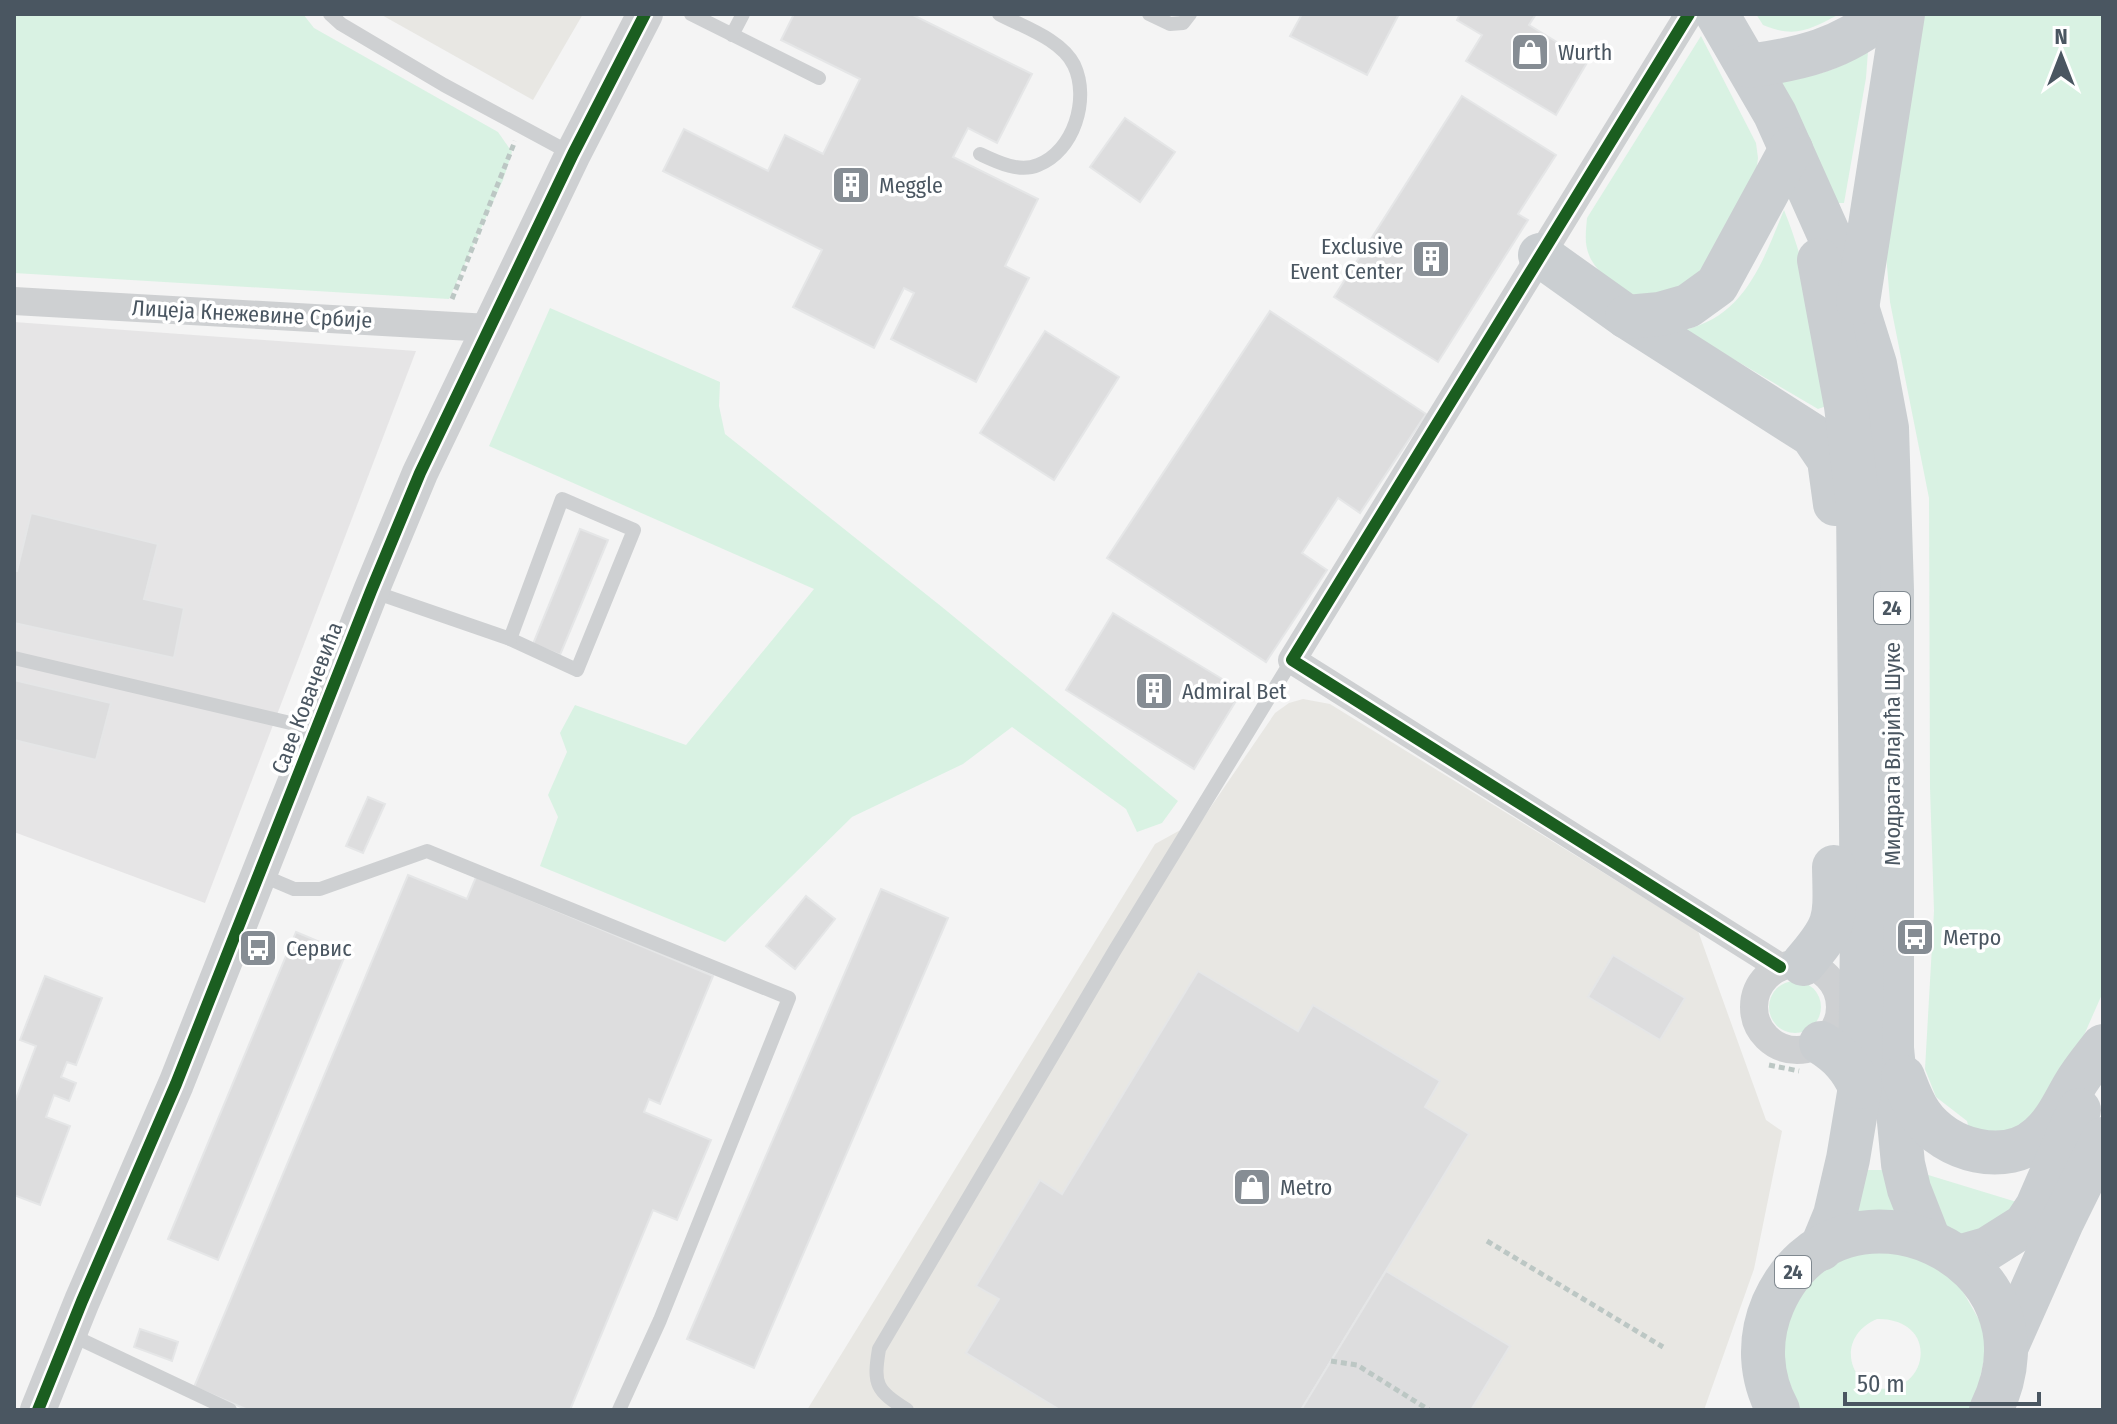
<svg xmlns="http://www.w3.org/2000/svg" width="2117" height="1424" viewBox="0 0 2117 1424" font-family="'Fira Sans Condensed',sans-serif">
<style>
.commercial{fill:#e8e7e3}
.education{fill:#e6e5e6}
.green{fill:#d9f2e3;fill-rule:evenodd}
.building{fill:#ddddde;stroke:#e5e6e7;stroke-width:2}
.lines{fill:none;stroke-linecap:round;stroke-linejoin:round}
.path{stroke:#bcc7c4;stroke-width:5;stroke-dasharray:6 4;stroke-linecap:butt}
.service{stroke:#ced0d2;stroke-width:14}
.minor{stroke:#ced0d2;stroke-width:28}
.tertiary{stroke:#ced0d2;stroke-width:36}
.primary{stroke:#caced1;stroke-width:44}
.cycleway-casing{stroke:#fff;stroke-width:17}
.cycleway{stroke:#1b5e20;stroke-width:12}
.labels{text-anchor:middle;dominant-baseline:central;stroke-width:7;stroke-linejoin:round;paint-order:stroke}
.shield{fill:#fff;stroke:#808990;stroke-width:2}
.shield-label{font-size:20px;font-weight:bold;fill:#4a5661}
.poi-label{font-size:22px;fill:#4a5661;stroke:#fff;text-anchor:start}
.street-label{font-size:22px;fill:#4a5661;stroke:#fff}
</style>
<rect width="100%" height="100%" fill="#f4f4f4"/>
<g class="commercial">
<path d="M380,14H583L533,100Z"/>
<path d="M1303,699L1330,704L1698,931L1766,1120L1782,1131L1754,1269L1704,1410H807L1155,844L1204,817L1275,713L1289,703Z"/>
</g>
<path class="education" d="M14,322L416,351L205,903L14,832Z"/>
<g class="green">
<path d="M14,14H303L314,28L498,132L512,152L503,180L449,299L14,273Z"/>
<path d="M1756,14H1840C1810,29 1796,39 1763,25Z"/>
<path d="M1922,14H2103V992L2055,1101L2034,1126L1971,1136L1967,1121L1936,1097L1925,1069L1934,911L1930,788L1929,498L1890,302L1885,242Z"/>
<path d="M1701,36L1756,143L1758,158L1756,174L1696,284C1683,288 1668,296 1654,297C1630,300 1598,277 1589,255C1584,243 1586,231 1587,218Z"/>
<path d="M1868,51L1866,78L1844,203H1838L1779,77C1817,78 1835,71 1868,51Z"/>
<path d="M1784,210C1810,274 1819,338 1829,405L1818,409L1684,330C1745,316 1762,263 1784,210Z"/>
<path d="M550,308L720,382L719,406L725,434L942,607L1178,801L1162,823L1137,832L1126,809L1012,727L963,764L852,817L725,942L540,866L558,817L548,795L567,752L560,733L575,705L686,745L814,589L489,446Z"/>
<circle cx="1795" cy="1007" r="26"/>
<path d="M1862,1170H1889L1899,1213L1848,1216Z"/>
<path d="M1925,1174L2020,1203L1996,1229L1959,1235L1945,1229Z"/>
<path d="M1889,1248L1951,1271L1989,1337L1973,1410H1800L1782,1363L1787,1319L1809,1281L1846,1256ZM1877,1319C1901,1318 1925,1332 1920,1360C1918,1370 1911,1380 1902,1384C1858,1407 1826,1341 1877,1319Z"/>
</g>
<g class="building">
<path d="M794,14H911L1032,74L997,143L968,128L953,157L1038,199L1005,266L1029,278L976,382L891,339L914,293L904,288L874,348L793,307L822,250L663,171L684,129L768,171L785,135L823,154L860,79L781,40Z"/>
<path d="M1302,14H1399L1367,75L1290,36Z"/>
<path d="M1460,14H1536L1529,25L1588,61L1556,115L1466,61L1482,35L1457,20Z"/>
<path d="M1462,96L1556,155L1518,214L1528,220L1438,362L1334,297Z"/>
<path d="M1125,118L1175,152L1140,202L1090,167Z"/>
<path d="M1270,311L1426,414L1360,513L1338,498L1302,553L1327,570L1266,662L1107,558Z"/>
<path d="M1045,331L1119,377L1054,480L980,433Z"/>
<path d="M31,513L158,544L144,599L184,608L174,658L14,623V571H17Z"/>
<path d="M580,529L608,540L560,655L533,644Z"/>
<path d="M1113,613L1242,691L1194,769L1066,690Z"/>
<path d="M14,680L111,703L96,760L14,740Z"/>
<path d="M368,797L385,804L363,853L346,846Z"/>
<path d="M408,875L467,899L476,877L713,976L660,1104L649,1099L644,1112L711,1140L677,1220L653,1210L570,1410H248L194,1387Z"/>
<path d="M881,889L948,918L754,1368L687,1339Z"/>
<path d="M806,896L835,919L795,969L766,946Z"/>
<path d="M296,932L346,953L218,1260L168,1239Z"/>
<path d="M1613,955L1685,998L1660,1040L1588,997Z"/>
<path d="M1198,971L1298,1031L1313,1005L1440,1081L1425,1107L1469,1134L1301,1410H1060L966,1353L999,1299L976,1286L1040,1180L1062,1194Z"/>
<path d="M45,976L102,998L76,1065L67,1062L61,1077L76,1083L69,1101L54,1095L46,1117L70,1126L40,1205L14,1195V1104L36,1046L20,1040Z"/>
<path d="M1386,1271L1510,1346L1471,1410H1301Z"/>
<path d="M140,1329L178,1342L172,1361L134,1347Z"/>
</g>
<g class="lines">
<g class="path">
<path d="M452,299L515,141"/>
<path d="M1769,1065L1799,1071"/>
<path d="M1487,1241L1663,1347"/>
<path d="M1331,1361L1357,1365L1429,1410"/>
</g>
<g class="service">
<path d="M330,14L341,24L444,85L572,154"/>
<path d="M691,14L819,78"/>
<path d="M1149,14L1170,24L1183,23L1190,14"/>
<path d="M732,35L743,14"/>
<path d="M980,154C997,162 1019,173 1038,165C1074,151 1090,99 1074,65C1061,39 1023,27 999,14"/>
<path d="M562,499L634,530L577,670L510,639Z"/>
<path d="M371,591L510,639"/>
<path d="M14,658L316,729"/>
<path d="M261,875L294,889H320L427,851L789,998L660,1320L619,1410"/>
<path d="M69,1334L230,1410"/>
<path d="M907,1410C876,1390 873,1385 879,1349L1115,950L1292,660"/>
</g>
<g class="minor">
<path d="M1689,14L1292,660L1780,967"/>
<path d="M14,301L489,328"/>
<circle cx="1797" cy="1007" r="43"/>
</g>
<path class="tertiary" d="M38,1410L82,1301L176,1084L371,591L420,473L573,154L645,14"/>
<g class="primary">
<path d="M1717,14L1775,114L1847,275L1875,364L1887,428L1892,590V1048L1903,1164L1909,1189L1929,1240"/>
<path d="M1749,66C1800,59 1844,49 1884,14"/>
<path d="M1540,255L1627,317L1812,435L1829,460L1835,504"/>
<path d="M1819,260L1846,406L1858,504L1862,931L1860,1087L1848,1159L1835,1215L1821,1249"/>
<path d="M1858,302L1903,14"/>
<path d="M1627,317L1660,314L1688,306L1717,285L1791,149"/>
<path d="M1803,964C1838,924 1835,919 1834,867"/>
<path d="M1821,1043C1840,1055 1851,1067 1860,1087"/>
<path d="M1903,1077C1908,1090 1913,1104 1921,1115C1946,1151 2006,1167 2040,1136C2056,1122 2064,1103 2074,1086C2082,1072 2093,1059 2103,1046"/>
<path d="M1959,1257L1987,1249L2025,1225L2037,1207L2079,1110"/>
<path d="M2006,1348L2062,1222L2103,1139"/>
<path d="M1778,1410C1760,1377 1758,1339 1773,1304C1838,1156 2066,1256 1991,1410"/>
</g>
<defs>
<g id="cycleway">
<path d="M1689,14L1292,660L1780,967"/>
<path d="M38,1410L82,1301L176,1084L371,591L420,473L573,154L645,14"/>
</g>
</defs>
<use href="#cycleway" class="cycleway-casing"/>
<use href="#cycleway" class="cycleway"/>
</g>
<defs>
<symbol id="shop-square" viewBox="-11 -11 22 22"><rect x="-9" y="-9" width="18" height="18" rx="4" fill="#868d94" stroke="#fff"/><path d="M-5-2.5h2.3a2.7 3.5 0 0 1 5.4 0H5L5.5 6h-11ZM-1.5-2.5h3a1.5 2.3 0 0 0-3 0Z" fill="#fff"/></symbol>
<symbol id="building-square" viewBox="-11 -11 22 22"><rect x="-9" y="-9" width="18" height="18" rx="4" fill="#868d94" stroke="#fff"/><path d="M-4-6H4V6H1V3H-1V6H-4ZM-2.5-4.3h1.7v1.8h-1.7ZM.8-4.3h1.7v1.8H.8ZM-2.5-1h1.7V.8h-1.7ZM.8-1h1.7V.8H.8Z" fill="#fff"/></symbol>
<symbol id="bus-square" viewBox="-11 -11 22 22"><rect x="-9" y="-9" width="18" height="18" rx="4" fill="#868d94" stroke="#fff"/><path d="M-5-6H5V4H4V6H2V4H-2V6H-4V4H-5ZM-3.5-4V0h7V-4ZM-3.5 1.2v1.5H-2V1.2ZM2 1.2v1.5H3.5V1.2Z" fill="#fff"/></symbol>
</defs>
<g fill-rule="evenodd">
<use href="#shop-square" x="1508" y="30" width="44" height="44"/>
<use href="#building-square" x="829" y="163" width="44" height="44"/>
<use href="#building-square" x="1409" y="237" width="44" height="44"/>
<use href="#building-square" x="1132" y="669" width="44" height="44"/>
<use href="#bus-square" x="1893" y="915" width="44" height="44"/>
<use href="#bus-square" x="236" y="926" width="44" height="44"/>
<use href="#shop-square" x="1230" y="1165" width="44" height="44"/>
</g>
<g class="labels">
<g class="shield">
<rect x="1874" y="592" width="36" height="32" rx="6"/>
<rect x="1775" y="1256" width="36" height="32" rx="6"/>
</g>
<g class="shield-label">
<text x="1892" y="608">24</text>
<text x="1793" y="1272">24</text>
</g>
<g class="poi-label">
<text x="1558" y="52">Wurth</text>
<text x="879" y="185">Meggle</text>
<text x="1403" y="246" text-anchor="end">Exclusive<tspan x="1403" dy="25">Event Center</tspan></text>
<text x="1182" y="691">Admiral Bet</text>
<text x="1943" y="937">Метро</text>
<text x="286" y="948">Сервис</text>
<text x="1280" y="1187">Metro</text>
</g>
<g class="street-label">
<text transform="translate(252 314) rotate(3)">Лицеја Кнежевине Србије</text>
<text transform="translate(307 698) rotate(-69)">Саве Ковачевића</text>
<text transform="translate(1892 754) rotate(-90)">Миодрага Влајића Шуке</text>
</g>
</g>
<rect width="2117" height="1424" fill="none" stroke="#4a5661" stroke-width="32"/>
<g transform="translate(2061 56)" stroke="#ffffff" stroke-width="6" paint-order="stroke">
<path d="M0-6L14 30L0 20L-14 30Z" fill="#4a5661"/>
<text y="-12" font-size="22" font-weight="bold" text-anchor="middle" fill="#4a5661">N</text>
</g>
<path d="M1845 1392v12h194v-12" fill="none" stroke="#4a5661" stroke-width="4"/>
<text x="1857" y="1392" font-size="24" fill="#4a5661" stroke="#ffffff" stroke-width="6" paint-order="stroke">50 m</text>
</svg>
